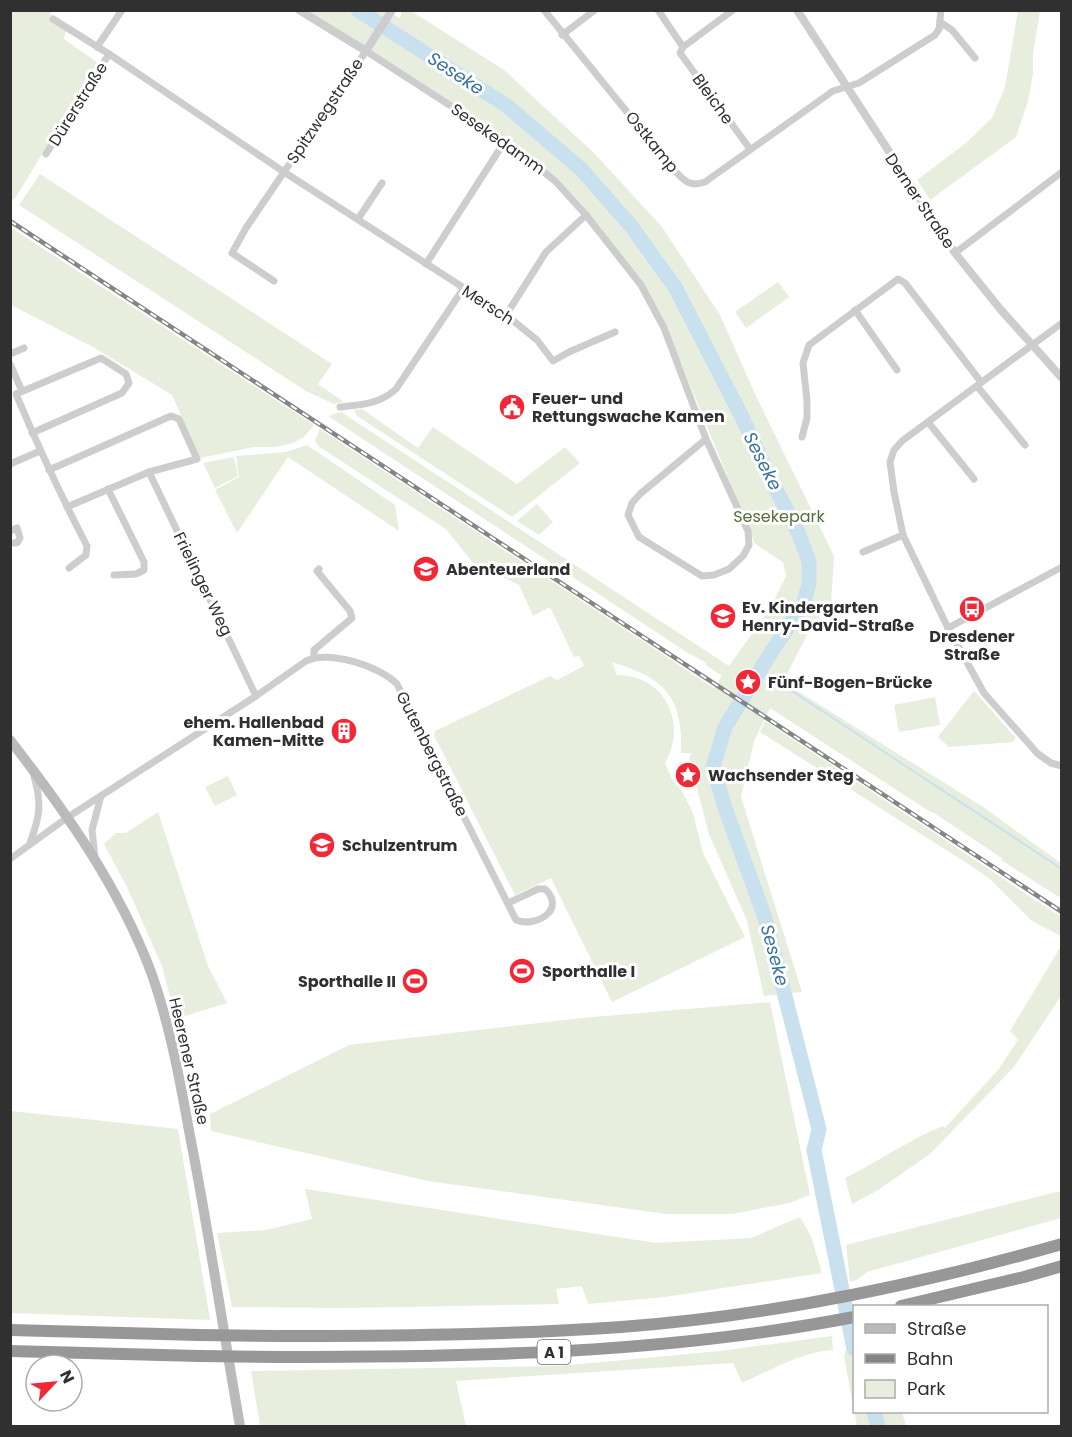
<svg xmlns="http://www.w3.org/2000/svg" width="1072" height="1437" viewBox="0 0 1072 1437" font-family="Poppins,sans-serif">
<style>
.green{fill:#e7eede}
.lines{fill:none;stroke-linecap:round;stroke-linejoin:round}
.stream{stroke:#c9e0ef;stroke-width:2}
.river{stroke:#c9e0ef;stroke-width:15}
.minor{stroke:#cdcdcd;stroke-width:7}
.tertiary{stroke:#cdcdcd;stroke-width:8}
.secondary{stroke:#bababa;stroke-width:10}
.motorway{stroke:#979797;stroke-width:12}
.rail-casing{stroke:#858585;stroke-width:4.5}
.rail{stroke:#fff;stroke-width:2;stroke-dasharray:7;stroke-linecap:butt}
.motorway-bridge{stroke:#979797;stroke-width:12}
.labels{text-anchor:middle;dominant-baseline:central;stroke-width:6;stroke-linejoin:round;paint-order:stroke}
.shield{fill:#fff;stroke:#6e6e6e;stroke-width:1.5}
.shield-label{font-size:15px;font-weight:bold;fill:#303030}
.street-label{font-size:16px;fill:#303030;stroke:#fff}
.poi-label{font-size:16px;font-weight:bold;fill:#303030;stroke:#fff;text-anchor:start}
.park-label{font-size:16px;fill:#53703a;stroke:#fff}
.water-label{font-size:18px;font-style:italic;fill:#387399;stroke:#fff}
</style>
<rect width="100%" height="100%" fill="#fff"/>
<g class="green">
<path d="M1018,10L1040,11L1033,54V74L1028,101L1016,137L930,200L917,180L966,143L992,118L1005,87Z"/>
<path d="M10,11H52L50,14L67,26L64,39L98,63L14,200L10,198Z"/>
<path d="M302,11H386L400,18L402,11H411L504,70L595,154L662,227L720,315L757,398L834,556L831,603L811,627L783,682L983,807L1061,863V897H1059L1001,860L1002,858L934,813L929,811L770,708L754,741L741,797L802,992L764,996L747,921L709,834L689,759L691,753H681C683,697 665,678 612,662L617,675C665,675 688,723 665,763L672,779L682,791L693,813L703,853L745,937L612,1002L551,878L515,895L441,749L434,736L435,731L550,676L557,680L584,666L579,656L574,657L550,607L533,616L519,585L507,579L477,568L446,529L318,446L315,440L320,429L714,688L722,676L707,666L705,662L688,653L328,416L341,412L729,666L771,607L786,576L783,562L755,544L681,363L649,295L590,216L518,149Z"/>
<path d="M40,174L332,364L318,384L344,402L334,404L306,391L19,205Z"/>
<path d="M10,227L314,425L304,437L293,443L275,447H254L200,458L172,395L93,347L11,305Z"/>
<path d="M778,282L789,297L746,328L735,312Z"/>
<path d="M362,409L418,448L433,427L517,484L565,447L580,463L512,517L357,416L354,410Z"/>
<path d="M307,445L395,505L399,531L288,457L237,533L215,490L239,477L236,456L286,452Z"/>
<path d="M234,457L238,476L215,488L203,463Z"/>
<path d="M537,504L553,522L539,535L517,521Z"/>
<path d="M974,691L1016,738L1013,742L949,747L938,737Z"/>
<path d="M935,697L940,725L899,732L894,705Z"/>
<path d="M765,721L1061,917V936L1032,921L991,880L970,865L760,732Z"/>
<path d="M228,776L237,795L215,806L205,787Z"/>
<path d="M158,812L208,966L227,1003L185,1016H175L162,966L127,887L104,844L116,833H126Z"/>
<path d="M1061,946V996L1014,1067L930,1154L878,1190L852,1204L845,1178C878,1162 908,1140 943,1126L945,1128L998,1070L1018,1040L1010,1031Z"/>
<path d="M770,1002L810,1195L789,1203L732,1214H666L428,1181L211,1131L210,1114L349,1045L582,1018Z"/>
<path d="M11,1111L178,1129L210,1320L11,1313Z"/>
<path d="M305,1189L656,1243L751,1238L800,1217L811,1236L822,1273L665,1297L588,1304L582,1286L556,1289L559,1304L347,1308L232,1307L217,1233L266,1230L312,1219Z"/>
<path d="M1061,1191V1218L867,1272L857,1280L850,1282L846,1245Z"/>
<path d="M832,1336L833,1350C801,1352 771,1370 742,1383L733,1363L456,1381L466,1426H260L251,1371L559,1366L720,1351Z"/>
<path d="M854,1343V1412H902L906,1426H857L844,1357L847,1344Z"/>
</g>
<g class="lines">
<path class="stream" d="M760,670L1062,869"/>
<g class="river">
<path d="M358,10L507,106L581,169L631,226L675,287L741,415L770,478L799,534L809,562V584L803,605L772,651L725,727L713,767L725,808L765,918L819,1129L814,1150L854,1349"/>
<path d="M874,1412L878,1426"/>
</g>
<g class="minor">
<path d="M544,10L675,171C685,182 691,187 705,182L833,91L859,83L935,35L939,29L941,10"/>
<path d="M658,10L683,47"/>
<path d="M733,10L683,47L680,53L750,149"/>
<path d="M53,19L109,54L284,172L506,315L537,340L553,361L569,352L615,332"/>
<path d="M940,22L952,30L975,58"/>
<path d="M562,35L595,10"/>
<path d="M97,47L122,10"/>
<path d="M46,154L109,54"/>
<path d="M358,219L382,183"/>
<path d="M955,253L1062,172"/>
<path d="M426,264L505,141"/>
<path d="M274,281L232,253L246,228L366,51L505,141L555,181L586,215L641,285L664,328L706,439L748,531L749,545L743,556L729,569L714,575L702,576L639,537L628,515L632,503L640,494L706,439"/>
<path d="M855,310L897,370"/>
<path d="M506,315L546,252L586,215"/>
<path d="M1062,323L902,441L894,450L890,462L894,492L903,535L948,628L984,693L1038,754L1051,763L1062,766"/>
<path d="M10,354L24,348"/>
<path d="M10,364L22,391"/>
<path d="M977,386L1025,445"/>
<path d="M340,407C361,405 380,404 396,389L463,289"/>
<path d="M928,422L974,479"/>
<path d="M32,433L122,393L129,383L126,374L101,358L16,394C38,446 61,496 87,546L86,555L69,568"/>
<path d="M802,437L807,418V401L803,363L809,345L898,279L905,283L981,382"/>
<path d="M10,464L40,451"/>
<path d="M49,470L171,416L179,419L197,459L149,472L67,507"/>
<path d="M149,472L256,696"/>
<path d="M108,489L144,562V570L136,574L114,575"/>
<path d="M10,531L17,528L20,538L17,543H10"/>
<path d="M863,552L903,535"/>
<path d="M948,628L1062,567"/>
<path d="M314,657V650L352,618L350,611L317,571L319,569"/>
<path d="M30,843C40,816 42,804 34,776"/>
<path d="M95,858L92,830L101,796"/>
<path d="M10,859L68,817L256,696L306,661C329,650 380,666 397,684L516,920C535,928 567,910 545,889H538L508,903"/>
</g>
<g class="tertiary">
<path d="M299,10L366,51L392,10"/>
<path d="M797,10L955,253L1001,310L1062,378"/>
</g>
<path class="secondary" d="M10,740C66,812 119,887 151,972C170,1025 180,1081 190,1136C209,1232 223,1330 240,1426"/>
<g class="motorway">
<path d="M901,1306L1024,1277L1062,1266"/>
<path d="M10,1330L199,1335"/>
<path d="M277,1336C392,1336 507,1335 621,1327C770,1316 918,1285 1062,1244"/>
<path d="M10,1351L199,1356"/>
<path d="M277,1357C471,1357 663,1354 854,1317"/>
</g>
<defs>
<path id="rail" d="M10,221L1062,912"/>
</defs>
<use href="#rail" class="rail-casing"/>
<use href="#rail" class="rail"/>
<g class="motorway-bridge">
<path d="M199,1335L277,1336"/>
<path d="M199,1356L277,1357"/>
</g>
</g>
<defs>
<symbol id="civic-disc" viewBox="-11 -11 22 22"><circle r="9.5" fill="#f22836" stroke="#fff"/><path d="M-.6-6.5H3V-4.5H.6V-3L4-1V1h2V6H-6V1h2V-1L-.6-3ZM-1.2 2.5V6h2.4V2.5Z" fill="#fff"/></symbol>
<symbol id="school-disc" viewBox="-11 -11 22 22"><circle r="9.5" fill="#f22836" stroke="#fff"/><path d="M0-5L7-2L0 1L-7-2ZM-4 1L0 2.5L4 1V4Q0 6-4 4Z" fill="#fff"/></symbol>
<symbol id="bus-disc" viewBox="-11 -11 22 22"><circle r="9.5" fill="#f22836" stroke="#fff"/><path d="M-5-6H5V4H4V6H2V4H-2V6H-4V4H-5ZM-3.5-4V0h7V-4ZM-3.5 1.2v1.5H-2V1.2ZM2 1.2v1.5H3.5V1.2Z" fill="#fff"/></symbol>
<symbol id="sight-disc" viewBox="-11 -11 22 22"><circle r="9.5" fill="#f22836" stroke="#fff"/><path d="M0-6L1.8-2.2L6-1.7L2.9 1.2L3.7 5.4L0 3.3L-3.7 5.4L-2.9 1.2L-6-1.7L-1.8-2.2Z" fill="#fff"/></symbol>
<symbol id="building-disc" viewBox="-11 -11 22 22"><circle r="9.5" fill="#f22836" stroke="#fff"/><path d="M-4-6H4V6H1V3H-1V6H-4ZM-2.5-4.3h1.7v1.8h-1.7ZM.8-4.3h1.7v1.8H.8ZM-2.5-1h1.7V.8h-1.7ZM.8-1h1.7V.8H.8Z" fill="#fff"/></symbol>
<symbol id="stadium-disc" viewBox="-11 -11 22 22"><circle r="9.5" fill="#f22836" stroke="#fff"/><path d="M0-5a6.5 5 0 1 0 0 10a6.5 5 0 1 0 0-10ZM-3.5-1.8h7v3.6h-7Z" fill="#fff"/></symbol>
</defs>
<g fill-rule="evenodd">
<use href="#civic-disc" x="497" y="392" width="30" height="30"/>
<use href="#school-disc" x="411" y="554" width="30" height="30"/>
<use href="#bus-disc" x="957" y="594" width="30" height="30"/>
<use href="#school-disc" x="708" y="601" width="30" height="30"/>
<use href="#sight-disc" x="733" y="667" width="30" height="30"/>
<use href="#building-disc" x="329" y="716" width="30" height="30"/>
<use href="#sight-disc" x="673" y="760" width="30" height="30"/>
<use href="#school-disc" x="307" y="830" width="30" height="30"/>
<use href="#stadium-disc" x="507" y="956" width="30" height="30"/>
<use href="#stadium-disc" x="400" y="966" width="30" height="30"/>
</g>
<g class="labels">
<rect class="shield" x="537.5" y="1340" width="33" height="24" rx="4.5"/>
<g class="shield-label">
<text x="554" y="1352">A 1</text>
</g>
<g class="street-label">
<text transform="translate(713 99) rotate(54)">Bleiche</text>
<text transform="translate(78 104) rotate(-58)">Dürerstraße</text>
<text transform="translate(325 111) rotate(-56)">Spitzwegstraße</text>
<text transform="translate(498 139) rotate(35)">Sesekedamm</text>
<text transform="translate(652 142) rotate(51)">Ostkamp</text>
<text transform="translate(920 201) rotate(56)">Derner Straße</text>
<text transform="translate(488 305) rotate(33)">Mersch</text>
<text transform="translate(203 584) rotate(64)">Frielinger Weg</text>
<text transform="translate(432 754) rotate(63)">Gutenbergstraße</text>
<text transform="translate(189 1061) rotate(77)">Heerener Straße</text>
</g>
<g class="poi-label">
<text x="532" y="398">Feuer- und<tspan x="532" dy="18">Rettungswache Kamen</tspan></text>
<text x="446" y="569">Abenteuerland</text>
<text x="742" y="607">Ev. Kindergarten<tspan x="742" dy="18">Henry-David-Straße</tspan></text>
<text x="972" y="636" text-anchor="middle">Dresdener<tspan x="972" dy="18">Straße</tspan></text>
<text x="768" y="682">Fünf-Bogen-Brücke</text>
<text x="324" y="722" text-anchor="end">ehem. Hallenbad<tspan x="324" dy="18">Kamen-Mitte</tspan></text>
<text x="708" y="775">Wachsender Steg</text>
<text x="342" y="845">Schulzentrum</text>
<text x="542" y="971">Sporthalle I</text>
<text x="396" y="981" text-anchor="end">Sporthalle II</text>
</g>
<g class="park-label">
<text x="779" y="516">Sesekepark</text>
</g>
<g class="water-label">
<text transform="translate(456 73) rotate(33)">Seseke</text>
<text transform="translate(763 461) rotate(63)">Seseke</text>
<text transform="translate(775 955) rotate(75)">Seseke</text>
</g>
</g>
<rect width="1072" height="1437" fill="none" stroke="#303030" stroke-width="24"/>
<rect x="853" y="1305" width="195" height="108" fill="#ffffff" stroke="#acacac" stroke-width="1.5"/>
<rect x="865" y="1324" width="30" height="9" fill="#bababa" stroke="#acacac" stroke-width="1.5"/>
<text x="907" y="1335" font-size="18" fill="#303030">Straße</text>
<rect x="865" y="1354" width="30" height="9" fill="#858585" stroke="#acacac" stroke-width="1.5"/>
<text x="907" y="1365" font-size="18" fill="#303030">Bahn</text>
<rect x="865" y="1380" width="30" height="18" fill="#e7eede" stroke="#acacac" stroke-width="1.5"/>
<text x="907" y="1395" font-size="18" fill="#303030">Park</text>
<g transform="translate(54 1383) rotate(64)"><circle r="28" fill="#ffffff" stroke="#acacac" stroke-width="1.5"/>
<path d="M0-4.5L10 22L0 15L-10 22Z" fill="#f22836"/>
<text y="-9" font-size="16" font-weight="bold" text-anchor="middle" fill="#303030">N</text>
</g>
</svg>
